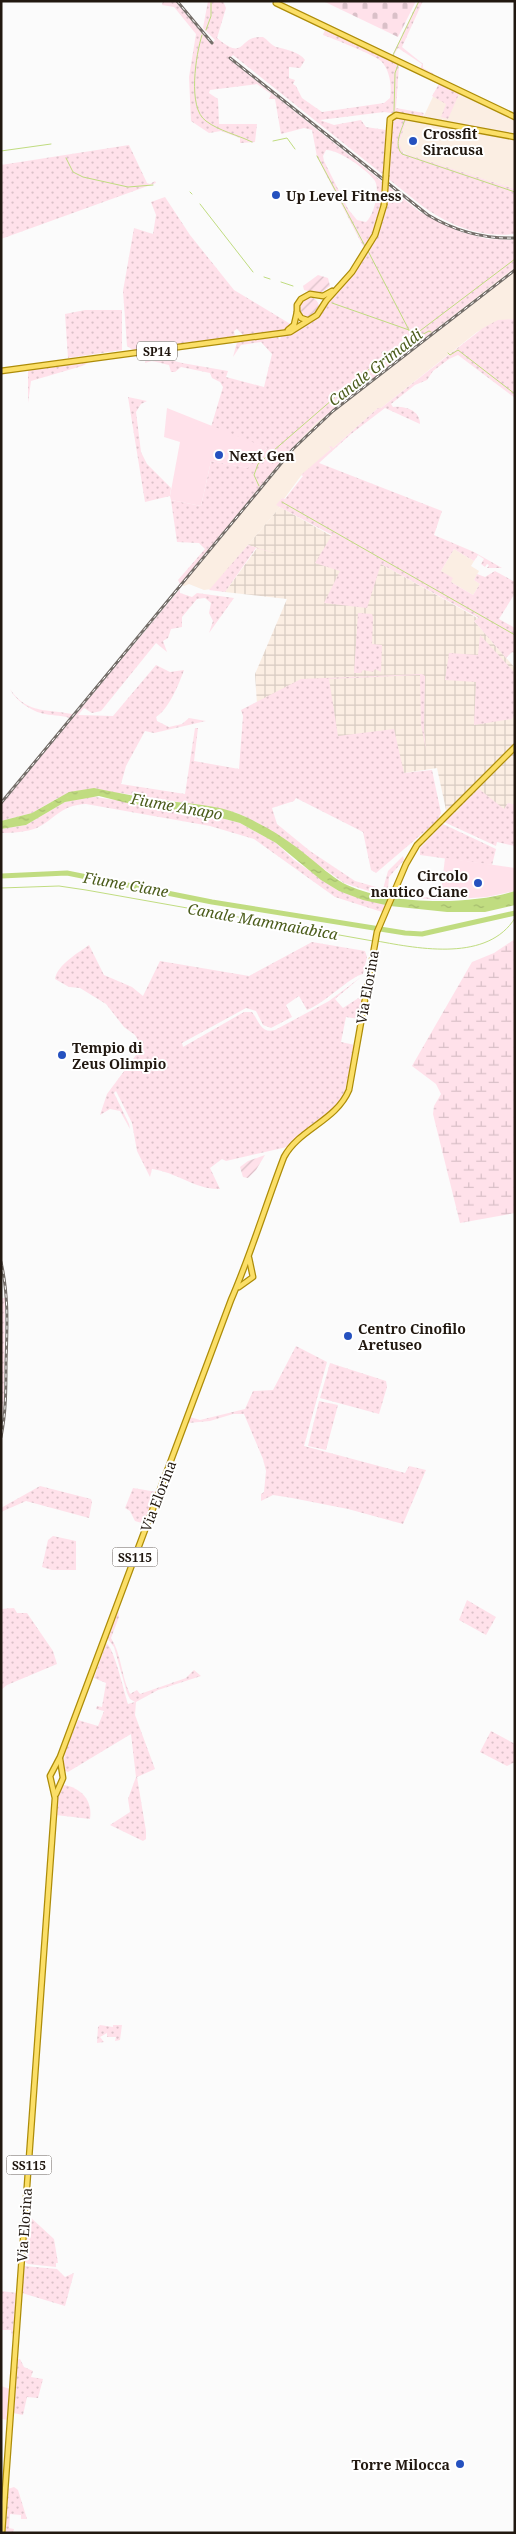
<svg xmlns="http://www.w3.org/2000/svg" width="516" height="2534" viewBox="0 0 516 2534" font-family="'Noto Serif',serif">
<style>
.built{fill:#fbeee3}
.industrial{fill:url(#industrial-grid)}
.grass{fill:url(#grass-dots);fill-rule:evenodd}
.wetland{fill:url(#wetland-marsh)}
.cemetery{fill:url(#cemetery-stones)}
.garden{fill:url(#garden-furrows)}
.pitch{fill:#ffe1ea}
.water{fill:url(#water-ripples)}
.lines{fill:none;stroke-linecap:round;stroke-linejoin:round}
.stream{stroke:#c0dc80;stroke-width:1}
.river{stroke:#c0dc80;stroke-width:5}
.major-casing{stroke:#ad8c08;stroke-width:7}
.major{stroke:#fbdf68;stroke-width:4.5}
.rail-casing{stroke:#746e69;stroke-width:3}
.rail{stroke:#fff;stroke-width:1;stroke-dasharray:4;stroke-linecap:butt}
.major-bridge-casing{stroke:#ad8c08;stroke-width:7;stroke-linecap:butt}
.major-bridge{stroke:#fbdf68;stroke-width:4.5}
.poi-dot{fill:#2551bf;stroke:#fff;stroke-width:2}
.labels{text-anchor:middle;dominant-baseline:central;stroke-width:4;stroke-linejoin:round;paint-order:stroke}
.shield{fill:#fff;stroke:#645d58;stroke-width:1}
.shield-label{font-size:12px;font-weight:bold;fill:#211810}
.poi-label{font-size:14px;font-weight:bold;fill:#211810;stroke:#fff;text-anchor:start}
.street-label{font-size:14px;fill:#211810;stroke:#fff}
.water-label{font-size:15px;font-style:italic;fill:#4b5c1b;stroke:#fff}
</style>
<defs>
<pattern id="industrial-grid" width="8" height="8" patternUnits="userSpaceOnUse" patternTransform="scale(1.25)"><rect width="8" height="8" fill="#fbeee3"/><path d="M0 4h8M4 0v8" fill="none" stroke="#d7cbc2"/></pattern>
<pattern id="grass-dots" width="8" height="8" patternUnits="userSpaceOnUse" patternTransform="scale(1.25)"><rect width="8" height="8" fill="#ffe1ea"/><path d="M2 2h.1M6 6h.1" fill="none" stroke="#dac0c8" stroke-width="1.8" stroke-linecap="round"/></pattern>
<pattern id="wetland-marsh" width="20" height="14" patternUnits="userSpaceOnUse" patternTransform="scale(1.25)"><rect width="20" height="14" fill="#ffe1ea"/><path d="M1 5h8M5 5V1M11 12h8M15 12V8" fill="none" stroke="#dac0c8"/></pattern>
<pattern id="cemetery-stones" width="16" height="16" patternUnits="userSpaceOnUse" patternTransform="scale(1.25)"><rect width="16" height="16" fill="#ffe1ea"/><path d="M2 7V4a2 2 0 0 1 4 0v3zM10 15v-3a2 2 0 0 1 4 0v3z" fill="#dac0c8"/></pattern>
<pattern id="garden-furrows" width="10" height="10" patternUnits="userSpaceOnUse" patternTransform="scale(1.25)"><rect width="10" height="10" fill="#ffe1ea"/><path d="M-1 1l2-2M0 10L10 0M9 11l2-2" fill="none" stroke="#dac0c8"/></pattern>
<pattern id="water-ripples" width="26" height="14" patternUnits="userSpaceOnUse" patternTransform="scale(1.25)"><rect width="26" height="14" fill="#c0dc80"/><path d="M2 4q2-2 4 0t4 0M15 11q2-2 4 0t4 0" fill="none" stroke="#a5bc6e"/></pattern>
</defs>
<rect width="100%" height="100%" fill="#fbfbfb"/>
<g class="built">
<path d="M439,84L515,120V189L408,155L400,150L399,143L407,119L421,122Z"/>
<path d="M515,267V319L500,321L477,332L381,408H378L333,448L329,447L331,449L304,474L303,473L284,499L282,498L277,505L280,507L211,589L204,590L189,584L184,586L180,584L290,450L317,422Z"/>
<path d="M454,549L474,561L471,566L479,571L474,580L480,584L473,595L451,582L441,571Z"/>
</g>
<path class="industrial" d="M280,507L479,619L474,621L515,668V805L508,803L505,809L457,813L446,810L437,768L404,773L338,736L257,704L255,674L287,599L225,592L257,548L248,545Z"/>
<g class="grass">
<path d="M163,1H175L211,44L215,40L203,28L208,1H223L226,8L217,38C247,63 237,35 263,37C268,40 271,45 276,47C285,49 300,52 305,60L300,68L289,67V78L295,80L293,84L296,86L302,98L322,112L384,103L390,98C392,86 390,70 381,61C376,56 332,38 323,35L325,30L399,65L396,108L424,113L423,117L384,112L320,120L334,125L361,120L366,127L386,130L384,173L388,177L392,124L397,117L407,119L399,143L403,153L515,189V234C480,238 448,225 421,205L233,55L229,59L420,212L461,232L488,239L515,240V267L317,422L290,450L180,584L178,580L205,549L199,543L177,542L171,500L201,506L211,461L248,468L251,462L267,448L211,427L223,387L220,382L212,378L210,373L181,367L175,372H171L169,365L152,361L145,363L146,355L149,354L182,363L228,371L226,377L264,387L272,354L261,342L241,345L233,357L237,342L278,337L280,340L281,336L317,319L325,305L339,291L367,254L317,157L312,130L304,128L281,134L275,99H269L271,94L257,84L210,90L209,93L218,99L219,124H257L255,142L240,143V138L221,131L209,133L191,121L189,77L196,34L174,7L162,5ZM326,150C338,149 369,171 375,181C380,190 374,215 366,222L357,220L348,209L324,161L323,156Z"/>
<path d="M418,1H423L402,47L423,64V68L434,74L433,75L420,69L422,64L398,48L394,55L404,62L392,56Z"/>
<path d="M439,84L459,94L448,119L441,117L446,104L432,96Z"/>
<path d="M129,145L147,183L150,184L155,181L156,183L1,239V165Z"/>
<path d="M165,197L190,235L234,290L292,325C281,335 259,334 244,336L237,329L234,331L235,337L133,350L127,346L123,291L134,228L153,234L156,215L151,202Z"/>
<path d="M85,310H122V350L68,358L65,314Z"/>
<path d="M515,319V398L458,355L449,359L433,371L427,380L415,385L391,404L393,407C405,406 420,410 420,424L385,408L351,434L319,463L442,511L434,535L474,552L502,568H487L489,565L487,564L485,567L481,564L484,559L478,555L474,561L454,549L441,571L453,578L451,582L473,595L480,584L474,580L477,574L485,577L495,571L515,582V593L499,619L515,628V653L512,652L506,658L474,621L479,618L381,564L367,608L324,603L340,571L315,563L332,535L276,505L282,498L285,499L303,476L301,475L331,449L329,447L331,446L333,448L378,408H381L483,328L498,320Z"/>
<path d="M94,360L82,366L31,381L28,403V369Z"/>
<path d="M128,397L147,401L141,404L136,412L141,452L147,464L171,488L170,496L145,502Z"/>
<path d="M248,545L281,555L256,548L225,592L209,590Z"/>
<path d="M180,589V593L192,597L197,593L234,598L209,633L213,621L209,613L211,603L205,598L197,599L182,617V627L171,629L168,638L163,641L167,652L156,643L101,711L92,713L84,708L78,715L113,716L156,665L170,672L184,670C179,684 169,709 156,717L157,721L169,727L182,724L189,718L206,721L154,733L145,731L126,766L121,784L185,794L195,728H198L194,761L239,769L243,716L241,710L301,679L422,674L425,676L424,729L426,750L421,725L420,675L329,679L338,736L394,729L404,773L432,770L441,813L437,821L376,873L371,870L363,832L296,798L294,801L272,808L277,824L310,851L355,881L383,889L388,871L403,856L404,860L389,877L388,890L440,900L381,895L344,883L258,823L237,813L217,808L120,793L58,798L32,813L1,821V805L72,719C63,715 55,716 45,714C32,712 15,700 10,689C28,716 50,708 75,715Z"/>
<path d="M358,613L372,614L373,617L372,644L382,645L381,672L375,669L373,672L363,670L361,673H354Z"/>
<path d="M480,635L515,673V713L512,719L474,725L476,682L445,680L449,653L478,655Z"/>
<path d="M479,789L504,809L508,803L515,805V846L497,842L496,846L444,822L454,813L459,811V808Z"/>
<path d="M89,796L206,814L240,823L276,843L294,860L339,891L386,905L382,912L335,897L254,839L210,826L86,804C61,805 56,818 37,828C27,832 12,833 1,833V829L26,825L65,802Z"/>
<path d="M443,824L496,849L492,865L420,855V848Z"/>
<path d="M312,942L365,951L367,957L363,974C351,976 325,1003 307,1010L299,996L286,1005L292,1017L271,1028L263,1025L256,1011L246,1008L182,1043L183,1047L244,1012H252C259,1021 261,1034 275,1030L329,1001L361,977L335,999L343,1008L360,997L363,987L365,986L359,1019L346,1017L341,1042L355,1045L344,1095L329,1115L287,1147L226,1161L222,1159L210,1168L220,1189C196,1190 176,1172 152,1169L150,1177L137,1151L132,1123L116,1091L114,1093L129,1124L130,1129L120,1111L110,1109L100,1115L107,1094L142,1047L135,1035L124,1027L106,1004L80,988L69,987L55,979C57,965 78,953 89,945L104,975L132,987L143,996L160,961L249,976Z"/>
<path d="M1,1298H5L4,1397L1,1427Z"/>
<path d="M296,1346L327,1362L304,1446L405,1473L409,1466L426,1470L403,1524L348,1509L292,1498L273,1495L261,1501V1494L264,1492L266,1471L263,1459L244,1414H233L210,1421L188,1423L190,1417L200,1420L245,1409L253,1391L273,1390Z"/>
<path d="M330,1363L386,1381L387,1387L379,1414L320,1398Z"/>
<path d="M319,1401L338,1405L326,1450L308,1446Z"/>
<path d="M40,1486L91,1499L92,1502L89,1518L26,1501L1,1512V1508Z"/>
<path d="M133,1488L157,1492L145,1524L135,1521L130,1511L125,1508Z"/>
<path d="M53,1536L76,1541V1570H52L42,1567L48,1540Z"/>
<path d="M467,1600L496,1617L486,1635L459,1620Z"/>
<path d="M14,1608L17,1613H27L53,1651L57,1664L7,1685L1,1690V1609Z"/>
<path d="M118,1609L119,1617L111,1638C122,1655 121,1676 130,1694L137,1690L140,1694L186,1678L194,1670L201,1676L158,1690L136,1702L135,1715L155,1769L137,1777L146,1831V1839L143,1841L110,1825L130,1812L128,1799L136,1777L131,1734L68,1772L63,1770L65,1751L78,1720L98,1726L104,1711L96,1709L97,1706L102,1707L106,1683L94,1678L106,1643C114,1647 124,1692 128,1704L135,1702L130,1699L127,1693L114,1647L107,1638Z"/>
<path d="M491,1731L515,1744V1762L507,1766L480,1752Z"/>
<path d="M63,1785C81,1787 93,1801 90,1819L56,1815L58,1789Z"/>
<path d="M100,2025L113,2027V2025H122L120,2040L115,2041L116,2037H107V2033L100,2037L104,2042L97,2043L98,2027Z"/>
<path d="M28,2215L54,2239L58,2263H56V2267L28,2264L24,2261Z"/>
<path d="M24,2266L57,2269L65,2277L74,2273L65,2306L22,2293Z"/>
<path d="M1,2291L17,2293L12,2339L11,2330H1Z"/>
<path d="M17,2359H20L24,2367L33,2371L31,2377L43,2379L38,2398L27,2397L23,2415L13,2413Z"/>
<path d="M14,2487L18,2490L27,2519H21V2515L10,2514L9,2528L14,2529L13,2533H3L6,2493L8,2489Z"/>
</g>
<path class="wetland" d="M515,939V1213L460,1223L433,1114L434,1106L441,1094L436,1084L412,1066L472,962L494,953Z"/>
<path class="cemetery" d="M323,1H416L398,37Z"/>
<g class="garden">
<path d="M318,275L328,278L330,286L320,294L304,290L303,286Z"/>
<circle cx="309" cy="307" r="10"/>
<path d="M265,1155L256,1170L248,1178L243,1177L240,1167L248,1161Z"/>
</g>
<g class="pitch">
<path d="M167,408L267,448L251,462L248,468L211,461L201,506L171,500L170,496L180,442L164,437Z"/>
<path d="M445,858L515,868V891L487,897L440,900Z"/>
<path d="M1,2386L10,2389L8,2420L1,2419Z"/>
</g>
<path class="water" d="M94,788C119,793 143,798 168,801C191,804 217,805 239,814C265,825 289,840 310,858C320,866 331,876 343,883C385,905 470,906 515,891V905L485,912H447L390,906L363,900L339,891L321,880L276,843L240,823L206,814L127,803L99,796L65,802L26,825L1,829V821L32,813L69,792Z"/>
<g class="lines">
<g class="stream">
<path d="M206,30L211,16V1"/>
<path d="M202,35C196,54 187,108 206,121C219,131 238,135 252,142"/>
<path d="M399,60L393,55L419,1"/>
<path d="M394,112L395,73L398,65"/>
<path d="M405,119C402,130 393,144 402,154L515,192"/>
<path d="M273,141L287,138L295,149"/>
<path d="M1,151L51,144"/>
<path d="M317,156L366,248"/>
<path d="M66,158L73,172L83,177L128,187L153,185"/>
<path d="M190,192L192,194"/>
<path d="M200,204L253,272"/>
<path d="M368,251L409,330"/>
<path d="M264,277L270,279"/>
<path d="M281,282L293,286"/>
<path d="M332,303L409,330L414,339L429,331L431,332"/>
<path d="M448,353L450,355L458,350L515,394"/>
<path d="M259,486L254,475L258,464L355,380L515,259"/>
<path d="M282,502L515,635"/>
<path d="M1,888L59,886L86,890L373,941"/>
<path d="M377,941C420,949 488,962 515,918"/>
</g>
<path class="river" d="M1,876L67,873L212,902L405,933L422,934L515,913"/>
<defs>
<g id="major">
<path d="M276,3L515,117"/>
<path d="M386,175L390,119L396,115L515,137"/>
<path d="M307,320L301,318L297,312V305L301,299L310,294L323,296L332,291"/>
<path d="M288,330L294,325L297,312"/>
<path d="M1,371L290,332L317,315L326,301L352,272L375,235L384,205"/>
<path d="M239,1287L253,1277L249,1258"/>
<path d="M56,1794L63,1778L60,1759"/>
<path d="M2,2533L55,1798L50,1776L60,1757L231,1300C251,1254 266,1204 284,1157C299,1129 336,1121 349,1090L377,932L406,864L417,845L515,747"/>
</g>
</defs>
<use href="#major" class="major-casing"/>
<use href="#major" class="major"/>
<defs>
<g id="rail">
<path d="M177,1L212,43"/>
<path d="M230,58L428,215C455,231 483,239 515,238"/>
<path d="M1,803L293,449L333,411L515,270"/>
<path d="M1,1262C9,1296 7,1330 6,1363C6,1388 6,1413 1,1437"/>
</g>
</defs>
<use href="#rail" class="rail-casing"/>
<use href="#rail" class="rail"/>
<defs>
<path id="major-bridge" d="M384,205L386,175"/>
</defs>
<use href="#major-bridge" class="major-bridge-casing"/>
<use href="#major-bridge" class="major-bridge"/>
</g>
<g class="poi-dot">
<circle cx="413" cy="141" r="5"/>
<circle cx="276" cy="195" r="5"/>
<circle cx="219" cy="455" r="5"/>
<circle cx="478" cy="883" r="5"/>
<circle cx="62" cy="1055" r="5"/>
<circle cx="348" cy="1336" r="5"/>
<circle cx="460" cy="2464" r="5"/>
</g>
<g class="labels">
<g class="shield">
<rect x="137" y="341.5" width="40" height="19" rx="4"/>
<rect x="112.5" y="1547.5" width="45" height="19" rx="4"/>
<rect x="6.5" y="2155.5" width="45" height="19" rx="4"/>
</g>
<g class="shield-label">
<text x="157" y="351">SP14</text>
<text x="135" y="1557">SS115</text>
<text x="29" y="2165">SS115</text>
</g>
<g class="poi-label">
<text x="423" y="133">Crossfit<tspan x="423" dy="16">Siracusa</tspan></text>
<text x="286" y="195">Up Level Fitness</text>
<text x="229" y="455">Next Gen</text>
<text x="468" y="875" text-anchor="end">Circolo<tspan x="468" dy="16">nautico Ciane</tspan></text>
<text x="72" y="1047">Tempio di<tspan x="72" dy="16">Zeus Olimpio</tspan></text>
<text x="358" y="1328">Centro Cinofilo<tspan x="358" dy="16">Aretuseo</tspan></text>
<text x="450" y="2464" text-anchor="end">Torre Milocca</text>
</g>
<g class="street-label">
<text transform="translate(367 987) rotate(-80)">Via Elorina</text>
<text transform="translate(158 1496) rotate(-69)">Via Elorina</text>
<text transform="translate(24 2225) rotate(-86)">Via Elorina</text>
</g>
<g class="water-label">
<text transform="translate(375 367) rotate(-38)">Canale Grimaldi</text>
<text transform="translate(177 806) rotate(10)">Fiume Anapo</text>
<text transform="translate(126 884) rotate(10)">Fiume Ciane</text>
<text transform="translate(263 921) rotate(10)">Canale Mammaiabica</text>
</g>
</g>
<rect width="516" height="2534" fill="none" stroke="#211810" stroke-width="5"/>
</svg>
